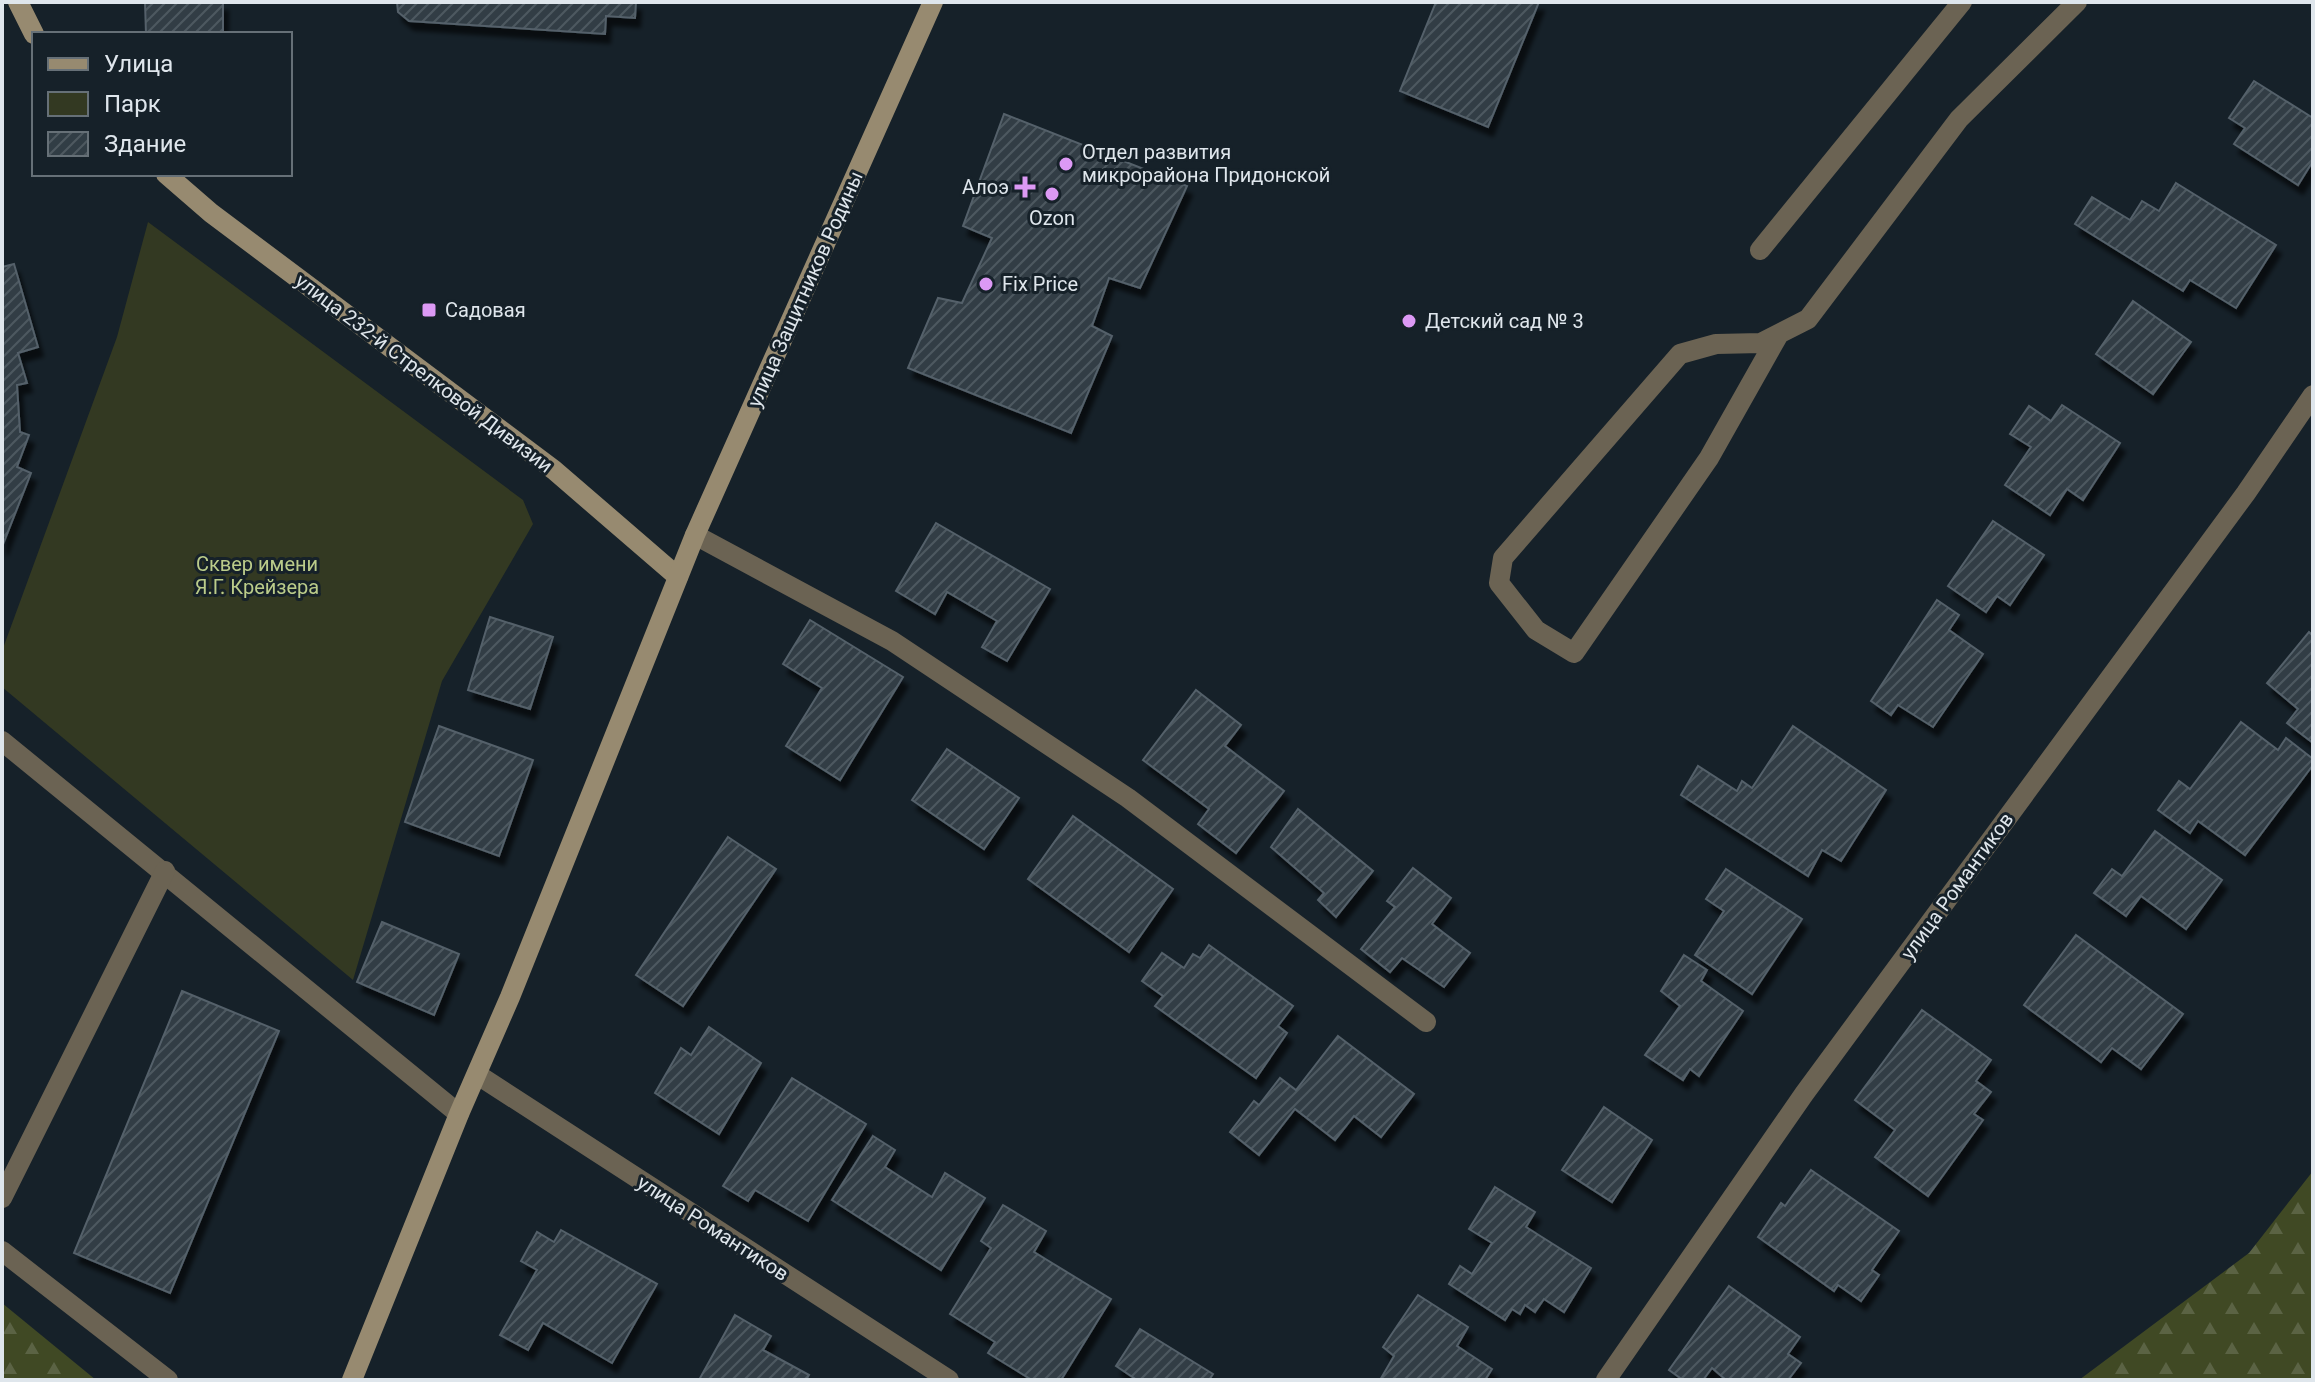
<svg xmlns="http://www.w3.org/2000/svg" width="2315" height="1382" viewBox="0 0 2315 1382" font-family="Roboto,sans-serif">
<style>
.forest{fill:url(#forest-firs)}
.park{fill:#333922}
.building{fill:url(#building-hatch);stroke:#54616a;stroke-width:2;filter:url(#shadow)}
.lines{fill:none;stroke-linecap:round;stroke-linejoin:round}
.lane{stroke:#6b6353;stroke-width:20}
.street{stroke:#6b6353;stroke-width:20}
.secondary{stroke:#978a70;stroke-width:20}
.poi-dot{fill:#dc99f4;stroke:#162129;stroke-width:3}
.labels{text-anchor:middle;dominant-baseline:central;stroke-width:6;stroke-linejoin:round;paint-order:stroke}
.poi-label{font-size:20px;fill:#dfe6ec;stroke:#162129;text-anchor:start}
.street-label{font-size:20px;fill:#dfe6ec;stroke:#162129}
.park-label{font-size:20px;fill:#bbcc8a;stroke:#162129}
</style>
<defs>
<pattern id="forest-firs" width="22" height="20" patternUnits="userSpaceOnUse" patternTransform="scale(2)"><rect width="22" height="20" fill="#404924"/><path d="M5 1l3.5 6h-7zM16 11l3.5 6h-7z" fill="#5b6344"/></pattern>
<pattern id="building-hatch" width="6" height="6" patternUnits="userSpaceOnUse" patternTransform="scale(2)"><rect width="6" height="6" fill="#313d45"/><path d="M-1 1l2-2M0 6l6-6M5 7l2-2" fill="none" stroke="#4e5960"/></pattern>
<filter id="shadow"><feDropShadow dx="5" dy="9" stdDeviation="2" flood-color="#0009"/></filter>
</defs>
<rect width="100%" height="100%" fill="#162129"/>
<g class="forest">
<path d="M2313,1171V1380H2079L2249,1253Z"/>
<path d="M2,1303L96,1380H2Z"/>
</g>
<path class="park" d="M148,222L523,500L533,524L442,681L353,980L2,687V651L117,337Z"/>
<g class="building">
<path d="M145,2H223V34H146Z"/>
<path d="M397,2H636L635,18L606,16L605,34L409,21L398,12Z"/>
<path d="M1436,2H1539L1488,127L1400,91Z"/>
<path d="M2254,81L2313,118V161L2298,185L2234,144L2245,128L2229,118Z"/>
<path d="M1004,114L1187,186L1140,288L1109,278L1092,326L1112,336L1071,433L908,368L938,298L962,303L992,238L963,226Z"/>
<path d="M2176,183L2276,245L2236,308L2190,280L2183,291L2075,224L2092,197L2130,220L2142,201L2159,211Z"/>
<path d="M14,264L38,347L18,353L27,383L17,385L20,432L29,435L17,467L31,473L2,547V267Z"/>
<path d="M2133,301L2191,342L2153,394L2096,354Z"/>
<path d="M2062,405L2120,443L2083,500L2067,489L2050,515L2005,485L2031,447L2010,434L2029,406L2051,421Z"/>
<path d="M1993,521L2044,555L2010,605L1997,596L1986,612L1948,586Z"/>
<path d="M936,523L1050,589L1007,661L982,647L997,621L947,592L935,614L896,591Z"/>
<path d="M1937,600L1959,615L1949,630L1983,654L1933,727L1898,705L1891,715L1871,701Z"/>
<path d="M490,617L553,637L530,709L468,690Z"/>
<path d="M810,620L903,677L840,780L786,746L822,688L783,664Z"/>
<path d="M2309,632L2313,636V743L2287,723L2298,709L2267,683Z"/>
<path d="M1196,690L1241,725L1225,746L1284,791L1236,853L1198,824L1209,809L1143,760Z"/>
<path d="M2241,722L2278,750L2286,738L2313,759V765L2245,855L2198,821L2190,833L2158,810L2179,781L2190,789Z"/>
<path d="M439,726L533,760L499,856L405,822Z"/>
<path d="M1793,726L1886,790L1841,861L1822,850L1808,876L1681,795L1698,766L1737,791L1742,781L1752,788Z"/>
<path d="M947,749L1019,798L984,849L912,800Z"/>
<path d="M1298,809L1373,871L1336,917L1318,900L1324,893L1271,847Z"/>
<path d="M1073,816L1173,889L1129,952L1028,879Z"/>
<path d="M2155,831L2222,880L2186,929L2141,896L2126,916L2094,893L2112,869L2122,876Z"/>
<path d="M728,837L776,869L683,1006L636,975Z"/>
<path d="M1413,868L1451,898L1432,924L1470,953L1444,987L1402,958L1390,972L1361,949L1395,907L1387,901Z"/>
<path d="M1726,869L1802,919L1752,994L1695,955L1724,911L1706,899Z"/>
<path d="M382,922L459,954L434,1015L357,982Z"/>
<path d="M2076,935L2183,1014L2141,1069L2112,1048L2101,1062L2024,1005Z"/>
<path d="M1209,945L1293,1006L1278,1026L1287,1033L1256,1078L1155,1006L1163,996L1142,981L1162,953L1184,968L1193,954L1200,958Z"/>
<path d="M1684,955L1707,970L1701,981L1743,1011L1699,1076L1690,1069L1683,1080L1645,1055L1680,1006L1661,991Z"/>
<path d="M182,991L279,1031L170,1293L74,1253Z"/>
<path d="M1922,1010L1991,1060L1976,1081L1991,1092L1974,1114L1983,1120L1928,1196L1875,1157L1895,1130L1855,1100Z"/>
<path d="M709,1027L761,1063L719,1134L655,1093L681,1048L691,1055Z"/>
<path d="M1338,1036L1414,1094L1381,1137L1354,1116L1335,1140L1295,1109L1259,1155L1230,1132L1254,1101L1259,1105L1280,1078L1296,1090Z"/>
<path d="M792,1078L866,1124L808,1221L755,1190L748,1201L723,1186Z"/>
<path d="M1604,1107L1652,1140L1612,1202L1562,1170Z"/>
<path d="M873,1136L895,1150L885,1167L932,1197L945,1173L985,1198L941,1270L832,1200Z"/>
<path d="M1811,1170L1899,1231L1872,1270L1879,1275L1861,1301L1838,1285L1834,1291L1758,1237L1781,1203L1785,1206Z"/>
<path d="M1495,1187L1535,1212L1526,1227L1591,1268L1564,1312L1544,1299L1535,1312L1525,1305L1520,1314L1512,1309L1505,1320L1449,1284L1460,1266L1472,1274L1492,1243L1469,1229Z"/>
<path d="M1003,1205L1046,1231L1034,1252L1111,1299L1061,1380H1032L988,1353L995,1342L950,1314L991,1248L981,1241Z"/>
<path d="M561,1230L657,1284L612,1363L543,1323L528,1350L500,1335L537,1270L521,1261L537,1232L554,1242Z"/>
<path d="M1729,1286L1800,1337L1788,1354L1801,1363L1788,1380H1726L1712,1368L1703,1380H1683L1669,1370Z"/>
<path d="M1418,1295L1468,1327L1457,1346L1492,1369L1485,1380H1380L1394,1356L1383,1347Z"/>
<path d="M735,1315L771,1336L763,1350L809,1375L806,1380H699Z"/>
<path d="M1140,1329L1213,1374L1209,1380H1137L1116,1366Z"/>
</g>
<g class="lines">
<g class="lane">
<path d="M1760,250L1962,2"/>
<path d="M1779,334L1709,458L1574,653L1536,630L1499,583L1503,558L1680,354L1716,344L1761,343L1808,319L1959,119L2077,2"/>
<path d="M2,741L459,1114"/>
<path d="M2,1198L165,871"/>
<path d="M2,1251L168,1380"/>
</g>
<g class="street">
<path d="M695,535L892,641L1128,798L1426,1022"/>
<path d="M478,1075L949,1380"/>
<path d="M1606,1380L1804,1094L2246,493L2313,395"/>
</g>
<g class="secondary">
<path d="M18,2L34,34"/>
<path d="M166,174L211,213L554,470L678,577"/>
<path d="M352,1380L459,1114L510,997L695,535L933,2"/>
</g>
</g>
<g class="poi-dot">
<circle cx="1066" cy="164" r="8"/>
<path d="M1021 175h8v8h8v8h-8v8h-8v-8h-8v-8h8z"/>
<circle cx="1052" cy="194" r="8"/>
<circle cx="986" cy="284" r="8"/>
<rect x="421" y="302" width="16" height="16" rx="4"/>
<circle cx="1409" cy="321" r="8"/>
</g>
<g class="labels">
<g class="poi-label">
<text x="1082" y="152">Отдел развития<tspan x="1082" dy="23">микрорайона Придонской</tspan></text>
<text x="1009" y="187" text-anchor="end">Алоэ</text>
<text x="1052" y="218" text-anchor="middle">Ozon</text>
<text x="1002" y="284">Fix Price</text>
<text x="445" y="310">Садовая</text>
<text x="1425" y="321">Детский сад № 3</text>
</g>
<g class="street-label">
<text transform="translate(805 289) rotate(-66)">улица Защитников Родины</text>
<text transform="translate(424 373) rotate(37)">улица 232-й Стрелковой Дивизии</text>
<text transform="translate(1957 886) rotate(-54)">улица Романтиков</text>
<text transform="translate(713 1228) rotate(33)">улица Романтиков</text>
</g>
<g class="park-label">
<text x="257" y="564">Сквер имени<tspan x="257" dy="23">Я.Г. Крейзера</tspan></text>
</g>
</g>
<rect width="2315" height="1382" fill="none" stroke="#dfe6ec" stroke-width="8"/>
<rect x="32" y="32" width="260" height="144" fill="#162129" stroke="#667077" stroke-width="2"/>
<rect x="48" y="58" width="40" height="12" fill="#978a70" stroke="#667077" stroke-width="2"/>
<text x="104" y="72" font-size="24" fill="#dfe6ec">Улица</text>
<rect x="48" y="92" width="40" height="24" fill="#333922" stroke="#667077" stroke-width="2"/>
<text x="104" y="112" font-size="24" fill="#dfe6ec">Парк</text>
<rect x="48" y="132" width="40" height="24" fill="url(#building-hatch)" stroke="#667077" stroke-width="2"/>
<text x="104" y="152" font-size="24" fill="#dfe6ec">Здание</text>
</svg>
